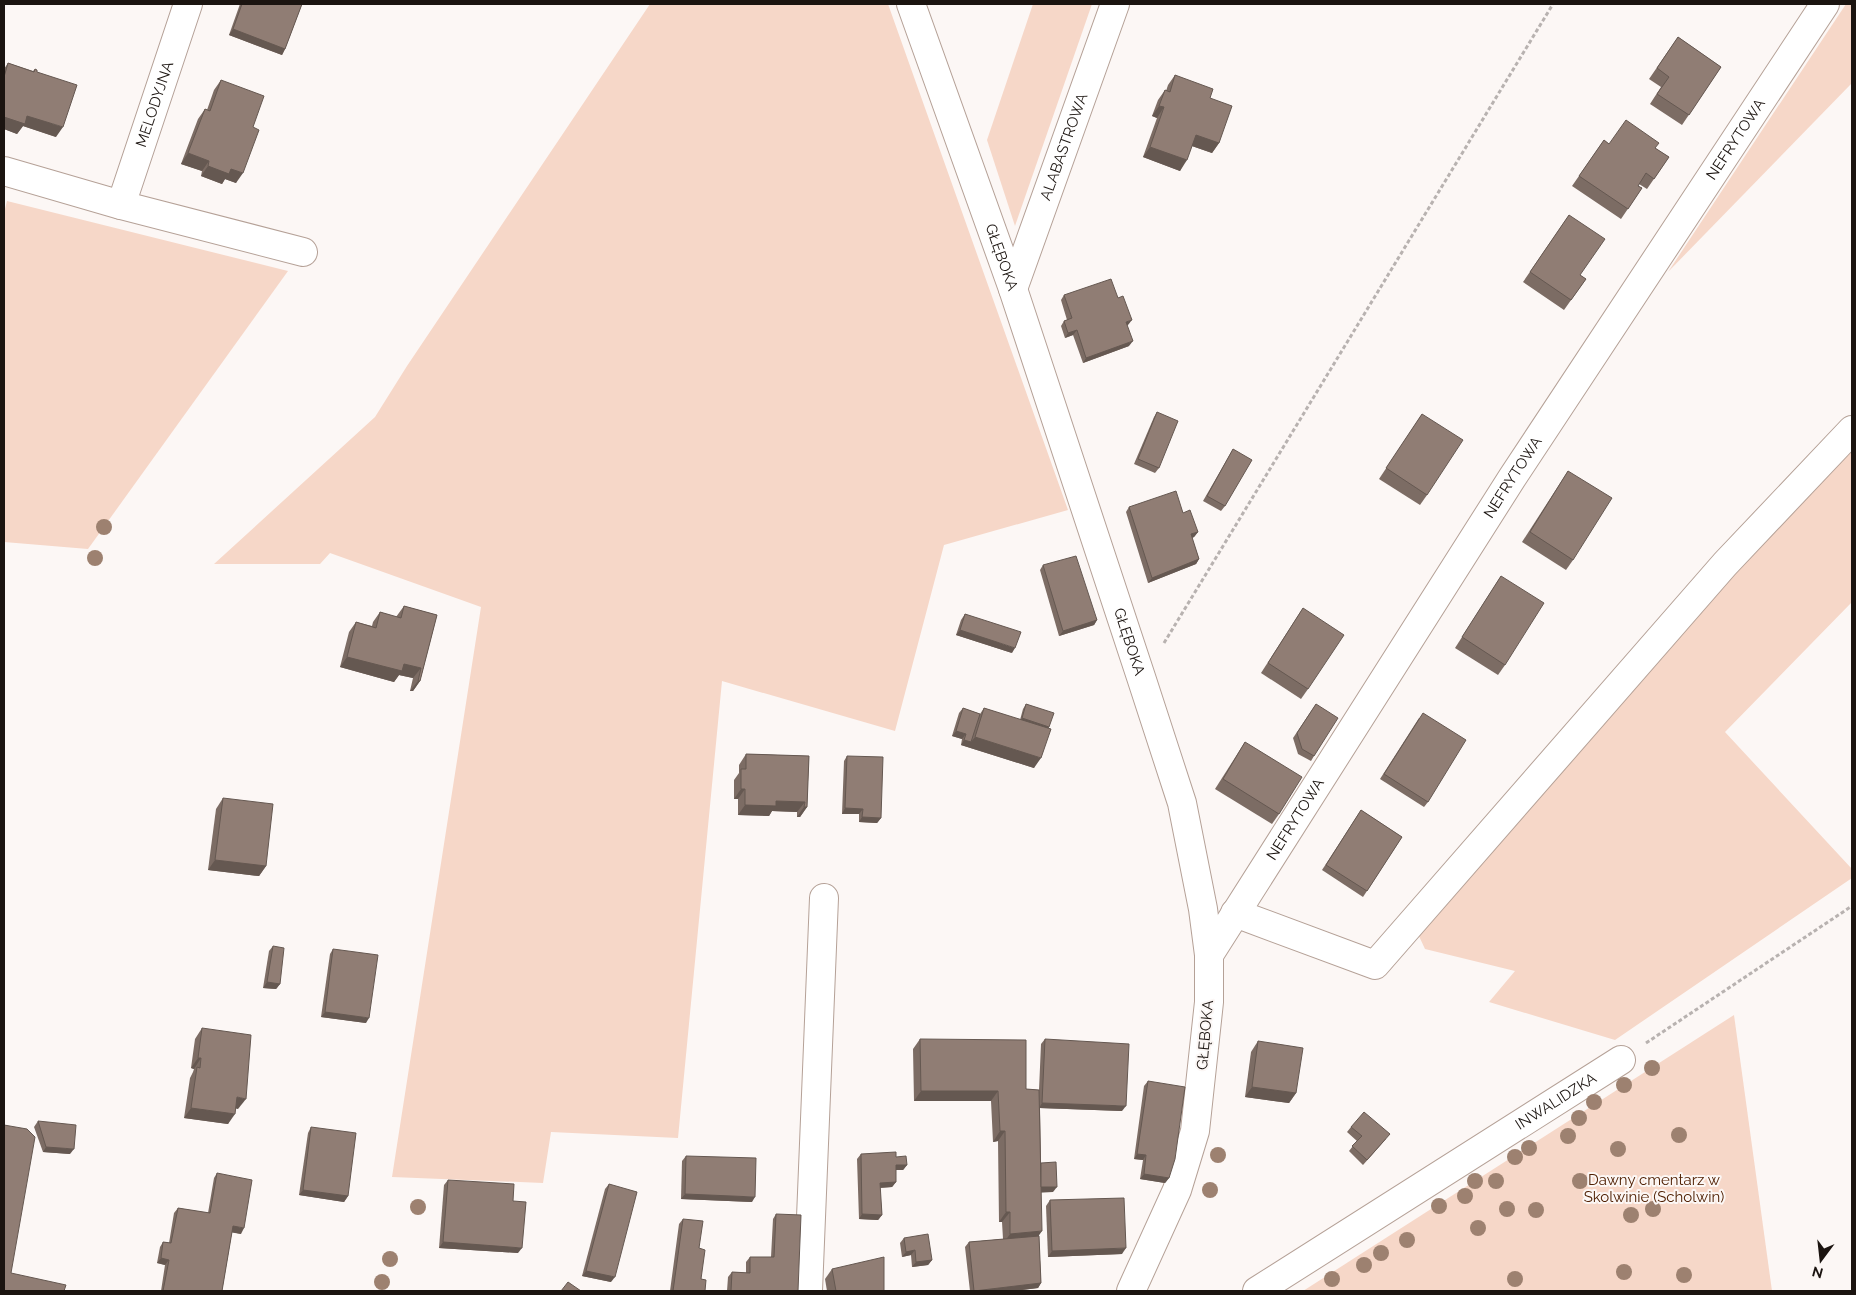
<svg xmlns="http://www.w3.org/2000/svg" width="1856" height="1295" viewBox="0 0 1856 1295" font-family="Raleway,sans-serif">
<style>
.green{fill:#f6d7c8}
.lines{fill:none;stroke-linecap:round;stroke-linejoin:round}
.minor-casing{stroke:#b5a197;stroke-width:30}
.path{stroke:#b8b2b0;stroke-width:3;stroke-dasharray:4 2.5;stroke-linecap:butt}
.minor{stroke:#fff;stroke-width:28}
.tree{fill:#9d8170}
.wall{fill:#7c6c64}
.shaded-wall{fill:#655851}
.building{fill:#907d74;stroke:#655851}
.labels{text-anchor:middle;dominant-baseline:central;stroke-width:4;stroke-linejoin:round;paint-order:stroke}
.street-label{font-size:15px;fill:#1b1410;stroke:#fcf7f5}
.park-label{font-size:15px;fill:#502003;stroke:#fcf7f5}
</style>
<rect width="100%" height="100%" fill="#fcf7f5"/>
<g class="green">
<path d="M650,4H888L1068,510L944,545L895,731L722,681L678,1138L551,1132L543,1183L392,1177L481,607L330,553L320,564H214L375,417L407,366Z"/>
<path d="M1033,4H1092L1015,226L987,140Z"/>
<path d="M1846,4H1852V83L1668,272Z"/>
<path d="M7,201L288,271L88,549L4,542V213Z"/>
<path d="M1852,451V602L1725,732L1852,869V878L1615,1040L1489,1002L1515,971L1425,949L1418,934L1742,564Z"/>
<path d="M1734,1015L1772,1291H1303Z"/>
</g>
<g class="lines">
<defs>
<g id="minor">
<path id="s1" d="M911,4L1013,289L1141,677L1182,803L1203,909L1209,955V1002L1195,1131L1177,1190L1131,1291"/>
<path id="s2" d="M4,171L121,205L188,4"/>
<path d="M121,205L303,252"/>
<path id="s3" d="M1013,289L1115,4"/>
<path d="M1235,913L1375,965L1725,564L1852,430"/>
<path id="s4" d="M1209,955L1512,478L1825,4"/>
<path d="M808,1291L824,898"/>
<path id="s5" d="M1257,1291L1621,1060"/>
</g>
</defs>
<use href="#minor" class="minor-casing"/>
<g class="path">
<path d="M1164,643L1553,4"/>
<path d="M1646,1043L1852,906"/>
</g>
<use href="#minor" class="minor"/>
</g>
<g class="tree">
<circle cx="104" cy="527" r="8"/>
<circle cx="95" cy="558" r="8"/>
<circle cx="1652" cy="1068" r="8"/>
<circle cx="1624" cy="1085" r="8"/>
<circle cx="1594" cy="1102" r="8"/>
<circle cx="1579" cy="1118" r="8"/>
<circle cx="1679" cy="1135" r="8"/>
<circle cx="1568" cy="1136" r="8"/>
<circle cx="1529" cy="1148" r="8"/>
<circle cx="1618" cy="1149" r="8"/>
<circle cx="1218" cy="1155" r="8"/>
<circle cx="1515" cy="1157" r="8"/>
<circle cx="1475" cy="1181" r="8"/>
<circle cx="1496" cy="1181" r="8"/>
<circle cx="1580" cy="1181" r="8"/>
<circle cx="1210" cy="1190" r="8"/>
<circle cx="1465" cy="1196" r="8"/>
<circle cx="1439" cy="1206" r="8"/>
<circle cx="418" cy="1207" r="8"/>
<circle cx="1507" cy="1209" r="8"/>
<circle cx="1653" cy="1209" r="8"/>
<circle cx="1536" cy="1210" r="8"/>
<circle cx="1631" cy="1215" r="8"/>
<circle cx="1478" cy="1228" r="8"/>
<circle cx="1407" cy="1240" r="8"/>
<circle cx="1381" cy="1253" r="8"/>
<circle cx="390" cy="1259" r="8"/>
<circle cx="1364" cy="1265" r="8"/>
<circle cx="1624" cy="1272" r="8"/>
<circle cx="1684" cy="1275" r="8"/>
<circle cx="1332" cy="1279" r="8"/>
<circle cx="1515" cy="1279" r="8"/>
<circle cx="382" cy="1282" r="8"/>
</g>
<g class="wall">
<path d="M240,4H302L285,49L282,55L229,35Z"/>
<path d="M1678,37L1721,67L1682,125L1650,104L1661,87L1649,79Z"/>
<path d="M8,63L33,71L35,69L37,72L56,137L23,126L17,134L4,129V69Z"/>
<path d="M1175,75L1210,98L1219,143L1212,153L1192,146L1180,171L1143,157L1157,118L1152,116L1158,100L1165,90L1166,91L1168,85Z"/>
<path d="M221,80L253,127L236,183L225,179L222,184L201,176L202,171L181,164L198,119L205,109L207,110L214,90Z"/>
<path d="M1604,140L1609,144L1655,148L1669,157L1647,189L1639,184L1638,186L1642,188L1621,219L1572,186Z"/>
<path d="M1569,215L1580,275L1586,279L1564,310L1523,282Z"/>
<path d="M1064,295L1128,325L1127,326L1129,346L1083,363L1073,335L1065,338L1061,326L1064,321L1067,320L1061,300Z"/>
<path d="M1157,412L1159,468L1155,473L1134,464L1154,417Z"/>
<path d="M1422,414L1427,495L1420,505L1379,479Z"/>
<path d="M1233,449L1225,506L1221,511L1203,501Z"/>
<path d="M1568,471L1573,560L1566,570L1522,542Z"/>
<path d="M1129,507L1183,513L1198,532L1194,537L1192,538L1199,559L1196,564L1148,583L1126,512Z"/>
<path d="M1043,565L1097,620L1094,625L1059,636L1040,570Z"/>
<path d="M1501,576L1505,665L1498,675L1455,648Z"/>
<path d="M404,606L437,615L420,681L413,691H410L413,678L399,675L394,682L340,667L349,632L356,622L372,626L373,622L380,612L396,617Z"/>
<path d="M1303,608L1308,689L1301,699L1261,673Z"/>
<path d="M965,614L1012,653L956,635L961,620Z"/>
<path d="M1026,704L1049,727L1034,768L961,745L962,739L952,736L959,713L963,708L980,714L984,708L1020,720L1023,709Z"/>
<path d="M1316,704L1314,756L1311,761L1298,754L1293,738Z"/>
<path d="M1419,718L1428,802L1424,807L1380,779Z"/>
<path d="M1245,742L1279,814L1272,824L1215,789Z"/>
<path d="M746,754L809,756L807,807L800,817H797V812L772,811L769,816L738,815V799H734V780L739,773V765Z"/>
<path d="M847,756L881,818L877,823L859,822V814H842L844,761Z"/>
<path d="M223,798L266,866L259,876L208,870L216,809Z"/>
<path d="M1361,810L1402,837L1363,897L1322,870Z"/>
<path d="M273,946L280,984L276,989L263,988L269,951Z"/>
<path d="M333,949L366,1023L321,1017L330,954Z"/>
<path d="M202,1028L238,1109L236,1108L228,1124L184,1118L190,1078L193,1072L194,1069L191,1068L195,1039Z"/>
<path d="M920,1039L1026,1089L1039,1090L1041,1044L1045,1039L1122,1111L1040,1108L1041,1163L1053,1192H1041L1039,1236L1041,1283L1038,1288L1013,1291H970L965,1247L969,1242L1003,1239L1002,1222H999L998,1141L993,1142L991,1101H914L913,1049Z"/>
<path d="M1258,1041L1296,1093L1289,1103L1245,1097L1251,1052Z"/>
<path d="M1148,1081L1169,1178L1165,1183L1140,1179L1143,1160L1134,1159L1144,1086Z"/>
<path d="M38,1121L70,1154L43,1152L34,1127Z"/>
<path d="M311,1127L348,1196L344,1202L299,1195L308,1133Z"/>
<path d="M1351,1127L1386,1139L1363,1165L1349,1151L1357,1141L1347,1132Z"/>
<path d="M861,1154L896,1157L907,1165L903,1170H896V1182L892,1187L880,1188L882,1215L878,1220L859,1219L857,1159Z"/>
<path d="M686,1156L752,1202L681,1199L682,1161Z"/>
<path d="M217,1173L241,1234L232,1232L222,1291H161L165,1265L157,1263L160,1247L163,1242L169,1243L174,1213L178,1208L208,1213L214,1178Z"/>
<path d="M448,1180L513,1201L518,1253L439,1248L444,1185Z"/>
<path d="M609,1184L611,1282L582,1276L605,1189Z"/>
<path d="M1050,1200L1122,1254L1048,1257L1046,1206Z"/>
<path d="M776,1214L798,1291H727L728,1277L732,1272L746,1273V1262L750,1257H771L773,1219Z"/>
<path d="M683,1219L699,1248L701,1279L705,1291H670L679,1224Z"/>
<path d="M904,1238L932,1260L928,1265L912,1267L911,1255L902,1257L900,1243Z"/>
<path d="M832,1269L884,1291H827L825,1279Z"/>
</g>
<g class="shaded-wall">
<path d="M233,29L285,49L282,55L229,35Z"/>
<path d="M1159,106L1164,107L1157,118L1152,116Z"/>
<path d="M27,116L63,127L56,137L23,126L17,134L4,129V117Z"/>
<path d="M1196,135L1219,143L1212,153L1189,145Z"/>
<path d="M1150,147L1187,160L1180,171L1143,157Z"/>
<path d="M188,153L209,161L202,171L181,164Z"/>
<path d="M208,166L231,169L243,173L236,183L225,179L222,184L201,176Z"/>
<path d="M1132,320L1128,325L1122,327L1126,322Z"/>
<path d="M1077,330L1073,335L1065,338L1068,333Z"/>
<path d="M1133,341L1129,346L1083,363L1086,358Z"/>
<path d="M1198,532L1194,537L1187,540L1191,534Z"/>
<path d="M1199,559L1196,564L1148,583L1152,578Z"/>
<path d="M1097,620L1094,625L1059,636L1063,631Z"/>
<path d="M960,630L1015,648L1012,653L956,635Z"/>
<path d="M347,657L404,664L421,668L413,678L399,675L394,682L340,667Z"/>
<path d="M418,681H420L413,691H410Z"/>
<path d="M1022,718L1049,727L1046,732L1019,723Z"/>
<path d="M956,731L966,734L962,739L952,736Z"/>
<path d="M975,737L1041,758L1034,768L961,745L964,740L971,742Z"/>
<path d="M741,789H745L738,799H734Z"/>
<path d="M776,801L805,802L797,812L772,811L769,816L738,815L745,805Z"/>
<path d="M804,807H807L800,817H797Z"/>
<path d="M845,808L863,809L859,814H842Z"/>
<path d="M862,817L881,818L877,823L859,822Z"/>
<path d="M215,860L266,866L259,876L208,870Z"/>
<path d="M267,982L280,984L276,989L263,988Z"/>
<path d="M325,1012L369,1018L366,1023L321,1017Z"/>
<path d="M198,1058H201L194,1069L191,1068Z"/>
<path d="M1252,1087L1296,1093L1289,1103L1245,1097Z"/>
<path d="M921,1091H998L991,1101H914Z"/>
<path d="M237,1097L246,1099L238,1109L230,1107Z"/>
<path d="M1042,1103L1126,1106L1122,1111L1039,1108Z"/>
<path d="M191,1108L235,1114L228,1124L184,1118Z"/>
<path d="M1000,1131H1005L998,1141L993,1142Z"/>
<path d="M46,1147L74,1149L70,1154L43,1152Z"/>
<path d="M1137,1154L1146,1155L1143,1160L1134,1159Z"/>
<path d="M896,1165H907L903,1170H892Z"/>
<path d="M1144,1174L1169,1178L1165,1183L1140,1179Z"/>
<path d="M896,1182L892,1187L876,1188L880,1183Z"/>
<path d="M1038,1187H1057L1053,1192L1034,1193Z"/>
<path d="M303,1190L348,1196L344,1202L299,1195Z"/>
<path d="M685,1194L755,1197L752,1202L681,1199Z"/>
<path d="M1006,1212H1010L1002,1222H999Z"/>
<path d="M862,1214L882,1215L878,1220L859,1219Z"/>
<path d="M233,1226L244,1228L241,1234L229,1232Z"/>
<path d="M1042,1231L1035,1241L1003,1244L1010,1234Z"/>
<path d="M443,1242L522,1248L518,1253L439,1248Z"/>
<path d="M1126,1248L1122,1254L1048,1257L1052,1251Z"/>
<path d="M915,1250L911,1255L902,1257L906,1252Z"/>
<path d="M161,1258L169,1260L165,1265L157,1263Z"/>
<path d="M932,1260L928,1265L912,1267L916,1262Z"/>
<path d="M586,1271L615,1277L611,1282L582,1276Z"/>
<path d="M1041,1283L1038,1288L1013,1291H974Z"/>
</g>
<g class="building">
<path d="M242,4H302L285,49L233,29Z"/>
<path d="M1678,37L1721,67L1689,115L1657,94L1669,77L1657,68Z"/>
<path d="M8,63L34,72L35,69L37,70V72L77,85L63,127L27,116L25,124L4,117V77Z"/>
<path d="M1175,75L1213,89L1210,98L1232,106L1219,143L1196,135L1187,160L1150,147L1164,107L1159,106L1165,90L1170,92Z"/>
<path d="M221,80L264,96L253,127L259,130L243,173L231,169L229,174L208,166L209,161L188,153L205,109L210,111Z"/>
<path d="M1626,120L1659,143L1655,148L1669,157L1654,179L1646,173L1638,186L1642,188L1628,209L1579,176L1604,140L1609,144Z"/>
<path d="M1569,215L1605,239L1580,275L1586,279L1571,300L1530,272Z"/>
<path d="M1111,279L1118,298L1123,296L1132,320L1126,322L1133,341L1086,358L1077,330L1068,333L1064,321L1072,318L1064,295Z"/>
<path d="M1157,412L1178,421L1159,468L1138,459Z"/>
<path d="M1422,414L1463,440L1427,495L1386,468Z"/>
<path d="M1233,449L1252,460L1225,506L1207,496Z"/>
<path d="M1568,471L1612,498L1573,560L1530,532Z"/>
<path d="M1176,491L1183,513L1190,510L1198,532L1191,534L1199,559L1152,578L1129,507Z"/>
<path d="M1076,556L1097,620L1063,631L1043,565Z"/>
<path d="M1501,576L1544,603L1505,665L1462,637Z"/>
<path d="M404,606L437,615L420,681H418L421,668L404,664L402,671L347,657L356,622L376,628L380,612L401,618Z"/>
<path d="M1303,608L1344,635L1308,689L1268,663Z"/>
<path d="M965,614L1021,632L1015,648L960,630Z"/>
<path d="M1026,704L1054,713L1049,727L1022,718Z"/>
<path d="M1316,704L1338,718L1314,756L1302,749L1297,733Z"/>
<path d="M963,708L980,714L971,742L964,740L966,734L956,731Z"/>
<path d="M984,708L1051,729L1041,758L975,737Z"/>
<path d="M1423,713L1466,740L1428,802L1384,774Z"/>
<path d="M1245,742L1302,777L1279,814L1223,779Z"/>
<path d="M746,754L809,756L807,807H804L805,802L776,801V806L745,805V789H741V769H746Z"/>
<path d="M847,756L883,757L881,818L862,817L863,809L845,808Z"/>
<path d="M223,798L273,804L266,866L215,860Z"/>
<path d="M1361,810L1402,837L1367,891L1326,865Z"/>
<path d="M273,946L284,948L280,984L267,982Z"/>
<path d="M333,949L378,955L369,1018L325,1012Z"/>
<path d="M202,1028L251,1035L246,1099L237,1097L235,1114L191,1108L197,1067L200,1068L201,1058H198Z"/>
<path d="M920,1039L1026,1040V1089L1039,1090L1042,1231L1010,1234V1212H1006L1005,1131H1000L998,1091H921Z"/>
<path d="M1045,1039L1129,1044L1126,1106L1042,1103Z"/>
<path d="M1258,1041L1303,1048L1296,1093L1252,1087Z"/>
<path d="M1148,1081L1185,1087L1175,1159L1169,1178L1144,1174L1146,1155L1137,1154Z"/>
<path d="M1364,1112L1390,1134L1367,1160L1352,1146L1362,1136L1351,1127Z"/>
<path d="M38,1121L76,1125L74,1149L46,1147Z"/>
<path d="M4,1125L27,1129L35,1137L11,1273L66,1285L64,1291H4Z"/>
<path d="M311,1127L356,1133L348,1196L303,1190Z"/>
<path d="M896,1152V1157L906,1156L907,1165H896V1182L880,1183L882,1215L862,1214L861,1154Z"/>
<path d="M686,1156L756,1158L755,1197L685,1194Z"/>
<path d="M1056,1162L1057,1187H1041V1163Z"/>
<path d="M217,1173L252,1180L244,1228L233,1226L222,1291H163L169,1260L161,1258L163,1242L171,1243L178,1208L210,1213Z"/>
<path d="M448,1180L514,1184L513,1201L526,1202L522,1248L443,1242Z"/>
<path d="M609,1184L637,1192L615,1277L586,1271Z"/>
<path d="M1124,1198L1126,1248L1052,1251L1050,1200Z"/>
<path d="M776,1214L801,1215L798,1291H731L732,1272L750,1273V1257H774Z"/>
<path d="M683,1219L703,1221L699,1248L705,1250L701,1279L706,1280L705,1291H673Z"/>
<path d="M928,1234L932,1260L916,1262L915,1250L906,1252L904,1238Z"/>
<path d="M1039,1236L1041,1283L974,1291L969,1242Z"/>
<path d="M884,1257V1291H836L832,1269Z"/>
<path d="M568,1282L581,1291H561Z"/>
</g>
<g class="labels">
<g class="street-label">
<text stroke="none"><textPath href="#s2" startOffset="228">MELODYJNA</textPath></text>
<text stroke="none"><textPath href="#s4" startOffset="971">NEFRYTOWA</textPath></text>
<text stroke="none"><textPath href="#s3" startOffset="151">ALABASTROWA</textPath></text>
<text stroke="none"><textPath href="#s1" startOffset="269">GŁĘBOKA</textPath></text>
<text stroke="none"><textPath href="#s4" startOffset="566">NEFRYTOWA</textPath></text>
<text stroke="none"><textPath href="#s1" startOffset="674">GŁĘBOKA</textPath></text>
<text stroke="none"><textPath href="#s4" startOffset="161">NEFRYTOWA</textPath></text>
<text transform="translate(1205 1035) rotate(-85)">GŁĘBOKA</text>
<text stroke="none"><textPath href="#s5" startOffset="354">INWALIDZKA</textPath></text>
</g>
<g class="park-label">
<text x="1654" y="1180">Dawny cmentarz w<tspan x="1654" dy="17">Skolwinie (Scholwin)</tspan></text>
</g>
</g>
<rect width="1856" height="1295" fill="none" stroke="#1b1410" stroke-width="10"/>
<g transform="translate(1821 1260) rotate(195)" stroke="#fcf7f5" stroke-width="4" paint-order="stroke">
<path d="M0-4L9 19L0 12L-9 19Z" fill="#1b1410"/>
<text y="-8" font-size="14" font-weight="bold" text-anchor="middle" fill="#1b1410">N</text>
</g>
</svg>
